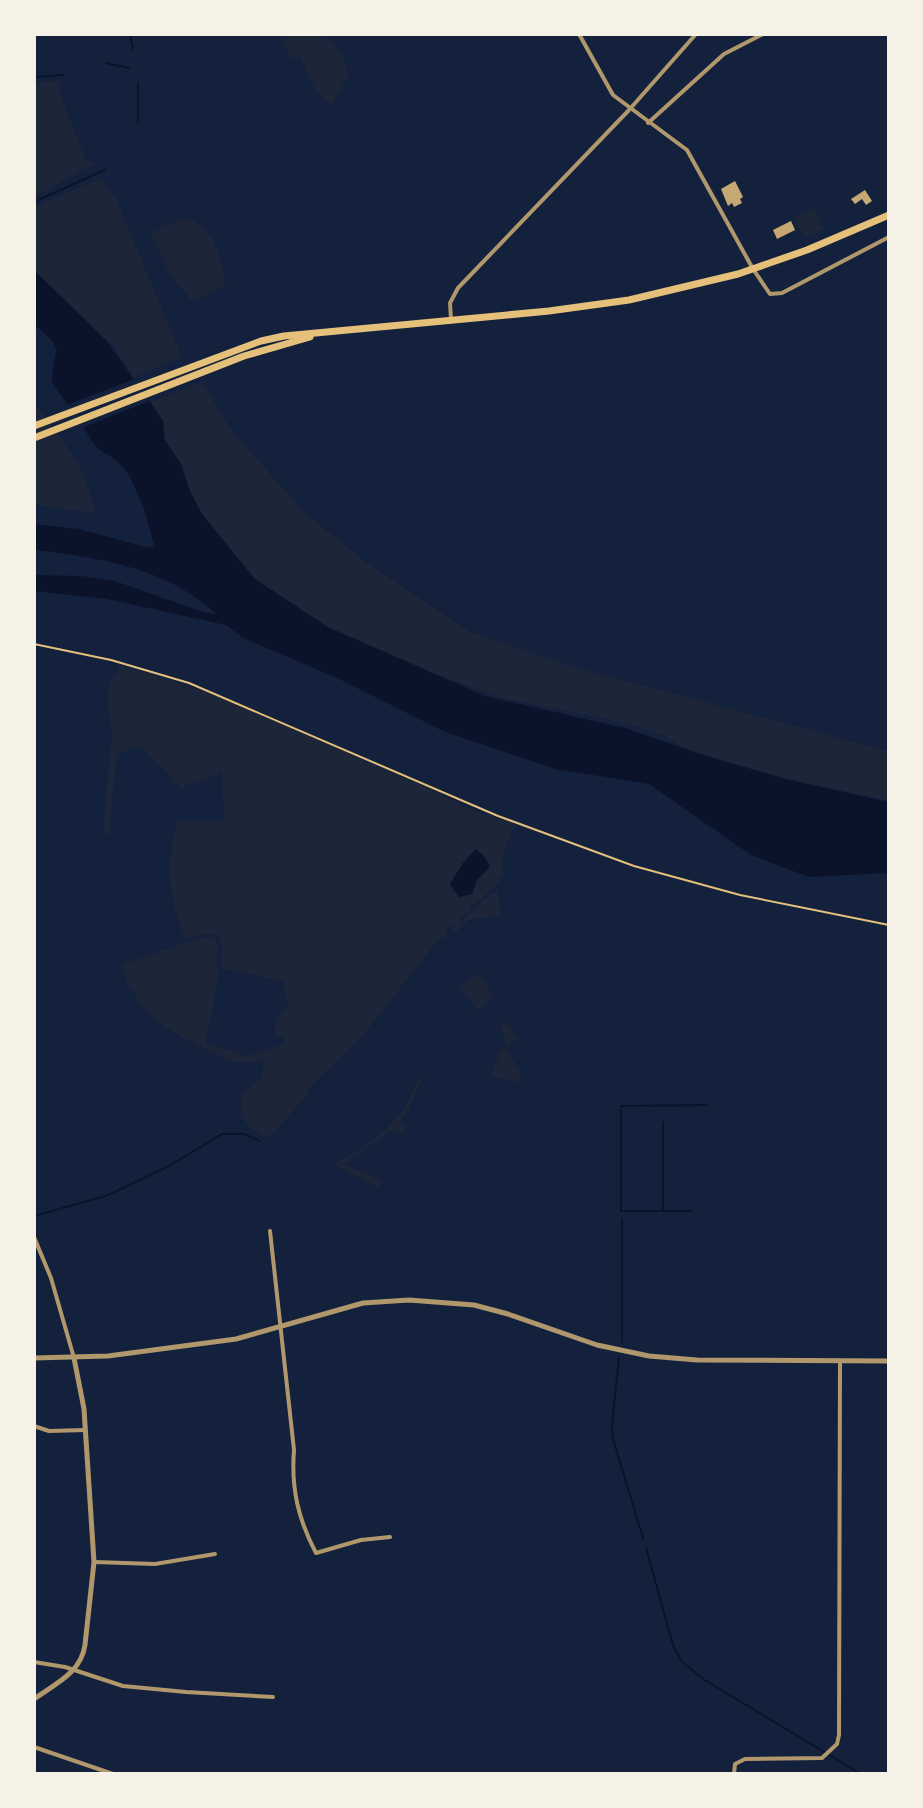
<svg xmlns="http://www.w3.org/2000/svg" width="923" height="1808" viewBox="0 0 923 1808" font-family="Signika,sans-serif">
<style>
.green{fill:#1d2539;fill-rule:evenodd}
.water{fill:#0b132b}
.pier{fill:#14213d}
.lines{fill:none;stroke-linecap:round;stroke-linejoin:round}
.stream{stroke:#0b132b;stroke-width:2}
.building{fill:#c6a872}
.path{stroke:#e5c07b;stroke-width:2}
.minor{stroke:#b1986c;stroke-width:4}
.tertiary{stroke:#b1986c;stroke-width:5}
.trunk{stroke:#e5c07b;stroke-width:7}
</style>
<rect width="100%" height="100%" fill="#14213d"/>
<g class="green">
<path d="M279,34H324C337,46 344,57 349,75L331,105L316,91L300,57L291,58Z"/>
<path d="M51,81L59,82L60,94L86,161H92L93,165C72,174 55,186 34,197V82Z"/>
<path d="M99,179L103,180L116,199L182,357L133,377L111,341L101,338L34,273V207Z"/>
<path d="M814,209L824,229L804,237L794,218Z"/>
<path d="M184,218C213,223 223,261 225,286L192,301L171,276L150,233Z"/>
<path d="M202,382L232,431L306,514L366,562L470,632L566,665L889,751V801L790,779L711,757L679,745L665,736L626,723L499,697L381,654L327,631L264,592L206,535L164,445L160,414L151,402Z"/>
<path d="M34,403C60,437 89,469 94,513L34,505Z"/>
<path d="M118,665C226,692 328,745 430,789L472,810L516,824C508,835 500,861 504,873L498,883L476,904H471L469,911L459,918L461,921L489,895L498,890L501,915L468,920L455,933L452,930L457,926H451L445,932V937L439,939L364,1034L310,1087L306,1097L269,1137C248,1133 235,1113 243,1093C256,1081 265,1081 263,1060C255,1061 247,1064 238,1062C215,1057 159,1027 145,1010C134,996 127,981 120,965L182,944L214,936L218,947L215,968L219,971L206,1043L247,1056L286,1043L282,1035L277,1036C271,1024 279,1014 288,1007L283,989L286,982L221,968L222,949L219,936L209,933L186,938C168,903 166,859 177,821H224L222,772L180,788V784L174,785L169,774L140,746L117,754L109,835L104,834C104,804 109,775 111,746C113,726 107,712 108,691C108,685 114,674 119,671ZM476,849L488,865L470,891L471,895H456L450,884L469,855Z"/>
<path d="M480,973L494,999L477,1010L459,986Z"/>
<path d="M506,1021L517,1040L506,1047L521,1074L517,1082L491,1076L499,1053L506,1046L500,1024Z"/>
<path d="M418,1078L422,1079L409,1109L399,1123L406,1127L403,1134L392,1130L342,1164L382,1180L379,1188L334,1165C377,1139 400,1126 418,1078Z"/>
</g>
<g class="water">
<path d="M34,270L107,341L163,421L165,440L181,464L190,491L202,514L255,579L328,627L485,696L625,728L706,756L789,780L889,802V873L809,877L751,855L649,784L555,769L443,731L339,679L243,638L226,625L107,599L34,591V575L81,576L115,581L203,612L216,614C165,567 101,558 34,550V524L78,529L150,548L154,545L144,508L128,473L116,460L97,448L52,382C53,343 68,355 34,324Z"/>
<path d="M476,849L485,857L490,867L477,880L472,894L459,897L450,884L463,863Z"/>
</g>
<path class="pier" d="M137,378L152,400L79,429L64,406Z"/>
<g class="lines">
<g class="stream">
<path d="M130,34L133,49"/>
<path d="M106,63L129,68"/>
<path d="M34,77L64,75"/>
<path d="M138,83V122"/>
<path d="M34,202L105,170"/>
<path d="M663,1122V1209"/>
<path d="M691,1211H621V1106L707,1105"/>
<path d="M34,1216L106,1196L169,1166L222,1134H244L260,1141"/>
<path d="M622,1219V1342"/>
<path d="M619,1358L612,1425L613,1439L643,1538"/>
<path d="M646,1548L673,1645L681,1661L703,1679L861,1774"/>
</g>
</g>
<g class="building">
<path d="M735,181L743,197L740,199L742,203L734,207L732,203L728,206L721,189Z"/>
<path d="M865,190L872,201L866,205L862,199L855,204L851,199Z"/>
<path d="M791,221L795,230L777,239L773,230Z"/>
</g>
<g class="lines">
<path class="path" d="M34,644L111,660L189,683L498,816L634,866L740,895L889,925"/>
<g class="minor">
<path d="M579,34L613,95L687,150L753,269L770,294L782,293L889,237"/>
<path d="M648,123L724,54L763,34"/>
<path d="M451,319L450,303L458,288L629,110L696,34"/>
<path d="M270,1231L294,1450C291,1488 298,1519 316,1553L361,1540L390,1537"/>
<path d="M34,1237L51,1278L74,1358"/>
<path d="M34,1426L49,1431L85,1430"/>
<path d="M94,1562L155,1564L215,1554"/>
<path d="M34,1662L65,1667L123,1686L186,1692L273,1697"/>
<path d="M34,1747L113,1774"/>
<path d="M734,1774L735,1764L745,1759L822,1758L837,1744L839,1735L840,1361"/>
</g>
<g class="tertiary">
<path d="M34,1358L108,1356L236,1339L363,1303L409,1300L474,1305L508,1314L597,1345L649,1356L697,1360L889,1361"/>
<path d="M34,1699C55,1684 81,1673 85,1645L94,1562L84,1409L74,1358"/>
</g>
<g class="trunk">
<path d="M34,426L261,341L284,336L549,311L629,300L738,274L807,250L889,215"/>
<path d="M34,438L244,356L310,337"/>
</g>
</g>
<rect width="923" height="1808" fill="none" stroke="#f6f1e7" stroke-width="72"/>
</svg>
